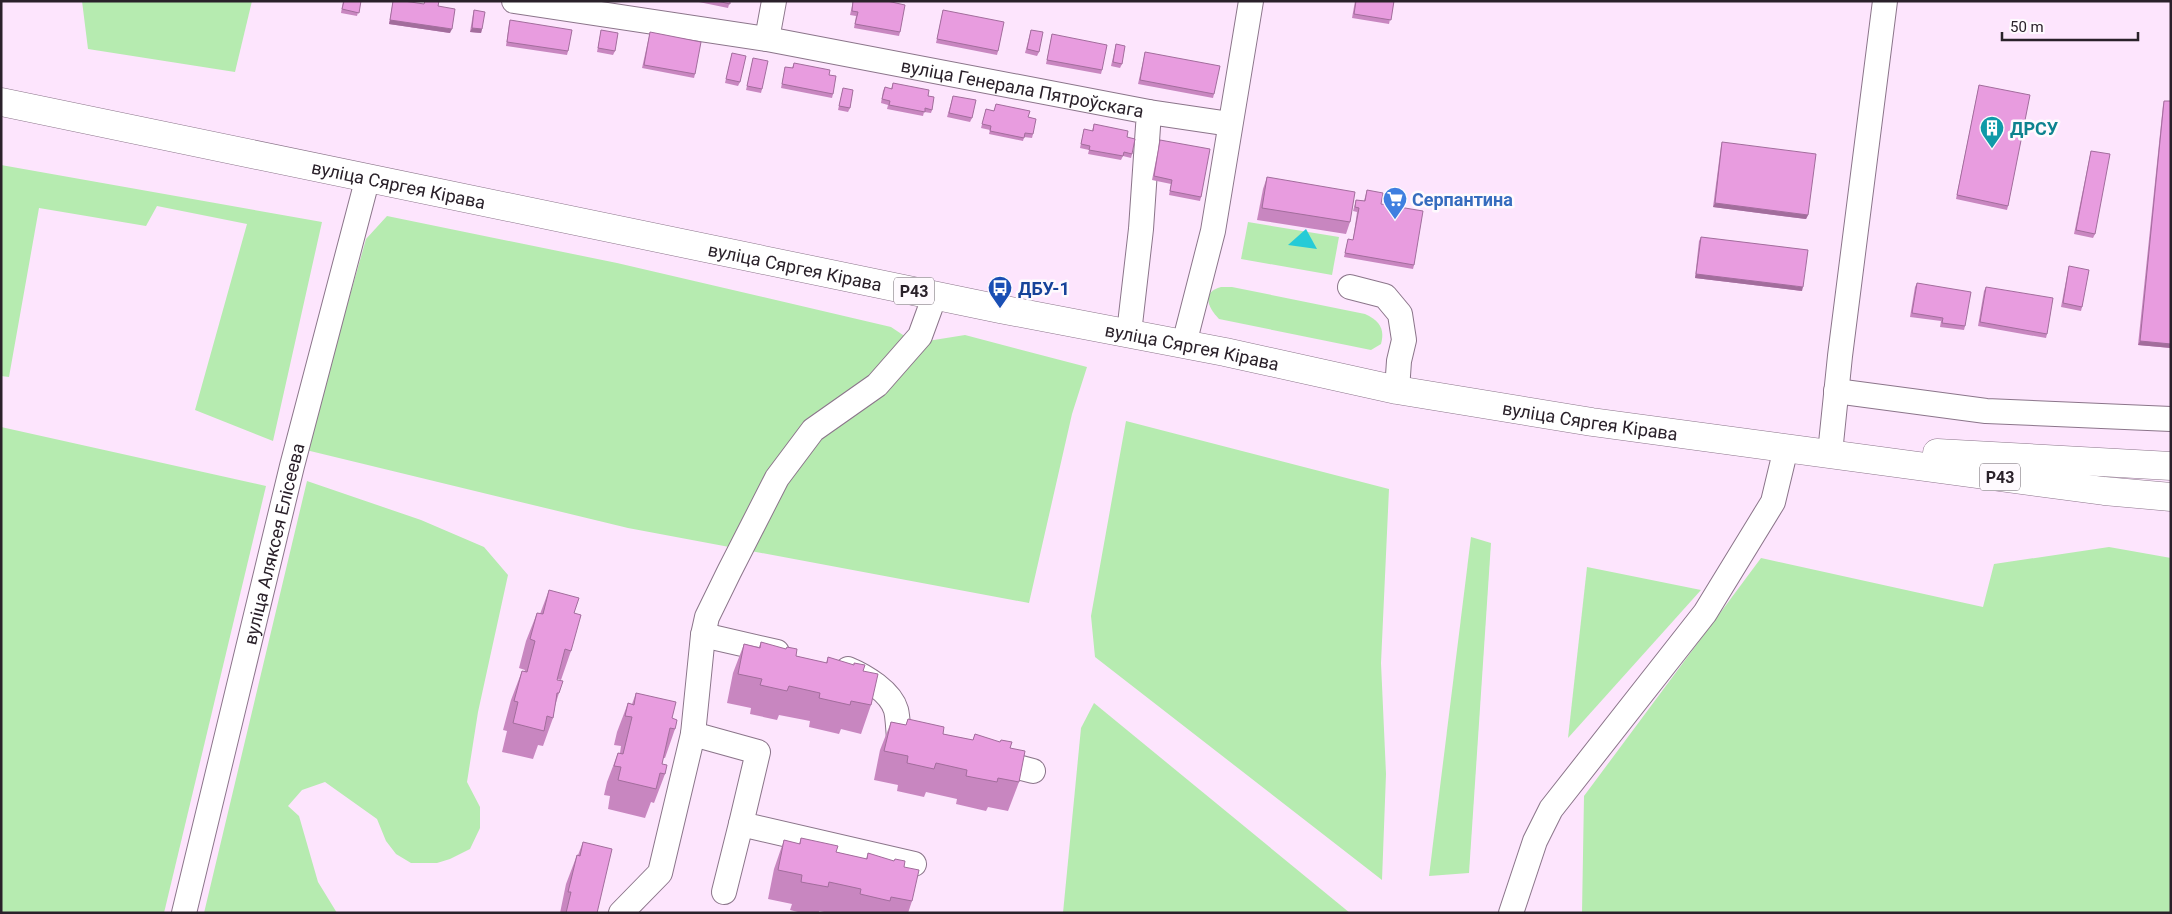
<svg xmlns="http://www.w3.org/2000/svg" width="2172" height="914" viewBox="0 0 2172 914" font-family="Roboto,sans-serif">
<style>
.green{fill:#b6ebb0}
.water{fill:#26cbd7}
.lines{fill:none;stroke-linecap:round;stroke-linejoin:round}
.minor-casing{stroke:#8b758a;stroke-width:26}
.major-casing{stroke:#8b758a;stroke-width:29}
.minor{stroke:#fff;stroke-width:24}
.major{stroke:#fff;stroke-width:28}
.wall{fill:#c886c0}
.shaded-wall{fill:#a26d9c}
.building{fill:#e89cdf;stroke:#a26d9c}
.labels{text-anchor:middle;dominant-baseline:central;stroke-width:5;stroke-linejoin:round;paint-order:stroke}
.shield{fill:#fefafe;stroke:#6a626a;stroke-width:1}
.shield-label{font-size:16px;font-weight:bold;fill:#2a212a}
.street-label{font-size:18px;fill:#2a212a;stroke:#fefafe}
.culture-label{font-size:18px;font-weight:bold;fill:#0d838f;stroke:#fefafe;text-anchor:start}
.shop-label{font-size:18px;font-weight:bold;fill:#366cbe;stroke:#fefafe;text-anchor:start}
.transit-label{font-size:18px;font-weight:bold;fill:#164399;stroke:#fefafe;text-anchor:start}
</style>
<rect width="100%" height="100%" fill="#fde5fd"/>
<g class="green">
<path d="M82,1H252L235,72L88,49Z"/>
<path d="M1,165L322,222L273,441L195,410L247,224L157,206L146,226L39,208L9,377L1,376Z"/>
<path d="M387,216L617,263L891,327L915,343L965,335L1087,367L1072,414L1029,603L628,528L306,450L366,239Z"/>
<path d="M1248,222L1339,237L1332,275L1241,259Z"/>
<path d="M1221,287H1232L1365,314C1380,321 1385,329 1381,344L1371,350L1219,319C1208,308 1201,292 1221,287Z"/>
<path d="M1126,421L1389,489L1381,663L1386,774L1382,880L1095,657L1091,616Z"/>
<path d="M1,427L266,486L164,913H1Z"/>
<path d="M307,481L421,520L484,547L508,575L478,712L467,782L480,807V828L470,849L450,859L437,863H411L396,854L386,841L377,819L325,782L302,790L288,806L299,816L318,882L337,913H204Z"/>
<path d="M1471,537L1491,543L1469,873L1429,876Z"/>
<path d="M2109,547L2171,558V913H1582L1584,796L1761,558L1983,607L1994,564Z"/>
<path d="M1587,567L1701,590L1568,738Z"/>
<path d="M1094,703L1350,913H1063L1081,728Z"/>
</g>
<path class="water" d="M1306,229L1317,249L1288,245Z"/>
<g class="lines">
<defs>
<g id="minor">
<path id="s1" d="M514,1L767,39L1149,112L1141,229L1129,333"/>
<path d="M767,39L774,1"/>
<path d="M1149,112L1230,124"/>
<path d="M1350,287L1385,296L1400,314L1404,340L1399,361L1397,390"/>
<path d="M1184,344L1213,231L1251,1"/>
<path d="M1836,391L1986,411L2171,419"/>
<path d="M1830,453L1840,356L1885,1"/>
<path d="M703,635L777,652"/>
<path d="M848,669C865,676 891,692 896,710C898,718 898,729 899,738L915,742"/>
<path d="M693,734L758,752L741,824L914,864"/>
<path d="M991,760L1033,771"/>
<path d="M724,892L741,824"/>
<path id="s2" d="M184,913L292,466L368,177"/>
<path d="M621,913L660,873L693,734L703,635L707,617L729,572L777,478L813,430L877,385L920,336L935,295"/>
<path d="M1511,913L1535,841L1551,809L1705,613L1773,502L1786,448"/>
</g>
<g id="major">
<path id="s3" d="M1,102L1000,309L1225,352L1397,390L1592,422L2104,491L2171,497"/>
<path d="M1937,453L2171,466"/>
</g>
</defs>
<use href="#minor" class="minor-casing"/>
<use href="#major" class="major-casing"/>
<use href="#minor" class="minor"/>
<use href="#major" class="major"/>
</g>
<g class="wall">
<path d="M343,1H361L357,16L341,13Z"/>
<path d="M393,1L424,4V1H439L438,6L450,33L389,24Z"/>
<path d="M694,1H730L728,8Z"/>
<path d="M853,1H887L900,32L899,36L854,28L856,16L850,15Z"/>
<path d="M1355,1H1394L1389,24L1352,18Z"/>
<path d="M474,10L482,29L481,33L470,32L473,14Z"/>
<path d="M943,10L998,51L997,55L936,43Z"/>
<path d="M510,20L568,51L567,55L506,46L509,24Z"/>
<path d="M601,30L615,51L613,55L597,52Z"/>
<path d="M1031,30L1039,52L1037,56L1025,53Z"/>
<path d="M650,32L695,74L694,78L642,68Z"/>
<path d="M1052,34L1102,70L1101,74L1046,64Z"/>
<path d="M1116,44L1122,64L1120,68L1111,66Z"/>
<path d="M1145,52L1214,94L1213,98L1138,84Z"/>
<path d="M732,53L740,82L738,86L725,83Z"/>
<path d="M753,58L762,89L761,93L746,90Z"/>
<path d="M794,63L829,75L833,94L832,98L781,88L785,67L792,68Z"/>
<path d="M893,83L928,96L932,110L931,113L924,112L923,116L887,109L888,105L881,103L883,91L885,87L891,89Z"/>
<path d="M1979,85L2008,206L2007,210L1956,199Z"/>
<path d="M843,88L850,108L848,112L838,110Z"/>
<path d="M953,96L972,118L970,122L947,117Z"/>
<path d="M2164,101L2171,348L2138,345L2163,105Z"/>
<path d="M996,104L1028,117L1033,134L1032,138L1024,137L1023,141L989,134L990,130L981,128L986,109L994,111Z"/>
<path d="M1094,124L1127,137L1132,154L1131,158L1123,156L1121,160L1088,154L1089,150L1080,148L1084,129L1092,131Z"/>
<path d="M1160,140L1201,197L1200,201L1169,195L1171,184L1152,180Z"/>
<path d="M1722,142L1808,215L1806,219L1713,207L1721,146Z"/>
<path d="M2091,151L2095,234L2093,238L2074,234L2090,155Z"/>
<path d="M1267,177L1350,222L1346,234L1257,220L1263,189Z"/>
<path d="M1367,190L1381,204L1414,265L1413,269L1344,257L1348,239L1353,240L1357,212L1353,211L1355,204L1356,200L1364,201Z"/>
<path d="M1701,237L1802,291L1695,278L1699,241Z"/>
<path d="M2069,266L2082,307L2081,311L2061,307L2068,270Z"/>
<path d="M1917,283L1965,326L1964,330L1940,327L1941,321L1910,317L1915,287Z"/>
<path d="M1986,287L2047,334L2046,338L1978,326L1984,291Z"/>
<path d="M549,590L574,613L571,651L561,680L557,679L559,693L555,706L553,718L543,746L538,745L533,759L502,752L507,731L503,730L511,700L522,671L524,672L525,670L519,668L526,641L537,613L540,614Z"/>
<path d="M761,642L796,656L826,663L828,657L863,671L871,705L861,734L841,729L839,734L809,727L810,721L779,715L777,720L750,714L751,708L727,703L733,673L744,644L759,647Z"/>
<path d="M636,693L672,718L675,729L665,758H663L662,764L665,774L654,803L651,802L645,818L608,809L610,796L604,795L607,782L618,753H620L621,746L614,745L617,732L628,703L632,704Z"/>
<path d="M908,719L943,734L973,740L975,734L1010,748L1019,782L1008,811L988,807L986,811L956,804L957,799L926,792L924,797L897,791L898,785L874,780L880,750L891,722L906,725Z"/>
<path d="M801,838L836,852L866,859L868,853L904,867L912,901L908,913H829L819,911V913H802L790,910L792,904L768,899L774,869L784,840L799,844Z"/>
<path d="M583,842L597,913H560L566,884L577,855H578Z"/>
</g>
<g class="shaded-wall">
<path d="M390,20L452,29L450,33L389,24Z"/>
<path d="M472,28L482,29L481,33L470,32Z"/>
<path d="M1715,203L1808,215L1806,219L1713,207Z"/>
<path d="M1696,274L1803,287L1802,291L1695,278Z"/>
<path d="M2140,341L2171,344V348L2138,345Z"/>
</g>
<g class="building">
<path d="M344,1H361L359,13L342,9Z"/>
<path d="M393,1H404L424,4L425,1H439L438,6L455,9L452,29L390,20Z"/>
<path d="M717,1H730V4Z"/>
<path d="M853,1H887L905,5L900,32L855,24L858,12L852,11Z"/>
<path d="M1356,1H1394L1391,20L1354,14Z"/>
<path d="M474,10L485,12L482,29L472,28Z"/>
<path d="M943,10L1004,22L998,51L937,39Z"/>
<path d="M510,20L572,30L568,51L507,42Z"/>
<path d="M601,30L618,33L615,51L598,48Z"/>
<path d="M1031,30L1043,32L1039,52L1027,49Z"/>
<path d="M650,32L701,42L695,74L644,65Z"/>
<path d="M1052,34L1107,45L1102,70L1047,60Z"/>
<path d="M1116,44L1125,46L1122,64L1113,62Z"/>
<path d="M1145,52L1220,66L1214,94L1140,80Z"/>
<path d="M732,53L746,56L740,82L726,79Z"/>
<path d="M753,58L768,61L762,89L747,86Z"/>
<path d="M794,63L830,70L829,75L836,76L833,94L782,84L785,67L793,68Z"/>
<path d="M893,83L929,90L928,96L934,97L932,110L925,108V112L889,105L890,101L882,99L885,87L892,89Z"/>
<path d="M1979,85L2030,95L2008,206L1957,195Z"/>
<path d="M843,88L853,90L850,108L839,106Z"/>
<path d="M953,96L976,100L972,118L949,113Z"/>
<path d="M2164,101H2171V344L2140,341Z"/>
<path d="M996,104L1030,111L1028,117L1036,119L1033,134L1025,133L1024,138L990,131L991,126L982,124L986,109L994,111Z"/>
<path d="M1094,124L1128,131L1127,137L1135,139L1132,154L1124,152L1123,156L1089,150L1090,146L1081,144L1084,129L1093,131Z"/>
<path d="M1160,140L1210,149L1201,197L1170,191L1172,180L1154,176Z"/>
<path d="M1722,142L1816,154L1808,215L1715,203Z"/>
<path d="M2091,151L2110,154L2095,234L2076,230Z"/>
<path d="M1267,177L1355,192L1350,222L1262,208Z"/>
<path d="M1367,190L1383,193L1381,204L1423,211L1414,265L1345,253L1348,239L1353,240L1359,208L1355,207L1356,200L1365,201Z"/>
<path d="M1701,237L1808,250L1803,287L1696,274Z"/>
<path d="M2069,266L2089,270L2082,307L2063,303Z"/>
<path d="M1917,283L1971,292L1965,326L1942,323L1943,318L1912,313Z"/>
<path d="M1986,287L2053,298L2047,334L1980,322Z"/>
<path d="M549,590L579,598L574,613L581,615L571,651L565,649L557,680L563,681L559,693H557L556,700L553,718L547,716L544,731L513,723L518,702L514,701L522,671L527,672L535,641L530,639L537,613L543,614Z"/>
<path d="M761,642L786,649L787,647L797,649L796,656L827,663L828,657L854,665V663L865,665L863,671L878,674L871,705L851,701L850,705L819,698L820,693L789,686L787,691L760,685L762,679L738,674L744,644L760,648Z"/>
<path d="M636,693L676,702L672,718L677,720L676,725L675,729L670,728L662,764L667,765L665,774L660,773L656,789L618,780L621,767L614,766L618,753L623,754L632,717L625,716L628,703L634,705Z"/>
<path d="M908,719L944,727L943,734L973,740L975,734L1000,742L1001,740L1012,742L1010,748L1025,751L1019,782L998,778L997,782L966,776L967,770L936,763L934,769L907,763L908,756L884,751L891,722L906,725Z"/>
<path d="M801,838L838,846L836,852L867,859L868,853L894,861L895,859L905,861L904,867L919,870L912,901L891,897L890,901L860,894L861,889L829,882L828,887L801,882L802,875L778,870L784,840L800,844Z"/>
<path d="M583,842L612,849L597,913H566L571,892H568L577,855L580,856Z"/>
</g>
<defs>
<symbol id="building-pin" viewBox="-11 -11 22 30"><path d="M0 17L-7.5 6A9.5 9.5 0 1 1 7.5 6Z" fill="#0f9aa8" stroke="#fefafe"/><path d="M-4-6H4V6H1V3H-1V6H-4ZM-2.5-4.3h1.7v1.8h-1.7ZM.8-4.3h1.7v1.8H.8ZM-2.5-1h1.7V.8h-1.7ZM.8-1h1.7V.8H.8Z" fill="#fff"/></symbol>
<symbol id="supermarket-pin" viewBox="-11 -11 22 30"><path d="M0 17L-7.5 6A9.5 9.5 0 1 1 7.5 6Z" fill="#3f7fe0" stroke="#fefafe"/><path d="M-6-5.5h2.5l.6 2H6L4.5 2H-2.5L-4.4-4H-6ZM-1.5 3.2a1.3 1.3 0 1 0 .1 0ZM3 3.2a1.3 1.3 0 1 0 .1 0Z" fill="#fff"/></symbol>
<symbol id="bus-pin" viewBox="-11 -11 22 30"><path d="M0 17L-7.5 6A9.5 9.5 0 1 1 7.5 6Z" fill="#1a4fb4" stroke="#fefafe"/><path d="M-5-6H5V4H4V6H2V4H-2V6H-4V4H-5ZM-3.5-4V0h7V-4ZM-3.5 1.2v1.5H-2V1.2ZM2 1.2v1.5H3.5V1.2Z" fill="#fff"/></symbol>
</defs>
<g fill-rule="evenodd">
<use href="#building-pin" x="1978" y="114" width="28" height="38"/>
<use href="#supermarket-pin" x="1381" y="185" width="28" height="38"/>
<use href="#bus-pin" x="986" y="274" width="28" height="38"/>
</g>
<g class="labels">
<g class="shield">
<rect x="894" y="277.5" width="40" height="27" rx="4"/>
<rect x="1980" y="463.5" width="40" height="27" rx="4"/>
</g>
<g class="shield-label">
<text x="914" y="291">Р43</text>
<text x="2000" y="477">Р43</text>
</g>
<g class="street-label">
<text stroke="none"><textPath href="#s1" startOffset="516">вуліца Генерала Пятроўскага</textPath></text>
<text stroke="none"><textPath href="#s3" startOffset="406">вуліца Сяргея Кірава</textPath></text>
<text stroke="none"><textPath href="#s3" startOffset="811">вуліца Сяргея Кірава</textPath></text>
<text stroke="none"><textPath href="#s3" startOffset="1216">вуліца Сяргея Кірава</textPath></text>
<text stroke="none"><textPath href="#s3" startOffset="1621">вуліца Сяргея Кірава</textPath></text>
<text stroke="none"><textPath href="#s2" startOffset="380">вуліца Аляксея Елісеева</textPath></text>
</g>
<g class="culture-label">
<text x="2010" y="128">ДРСУ</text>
</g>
<g class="shop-label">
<text x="1412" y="199">Серпантина</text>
</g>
<g class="transit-label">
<text x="1018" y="288">ДБУ-1</text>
</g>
</g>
<rect width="2172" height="914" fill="none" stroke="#2a212a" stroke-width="5"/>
<path d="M2002 32v8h136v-8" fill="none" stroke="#2a212a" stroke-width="2.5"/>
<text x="2010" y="32" font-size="15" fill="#2a212a" stroke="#fefafe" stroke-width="4" paint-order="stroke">50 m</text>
</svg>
